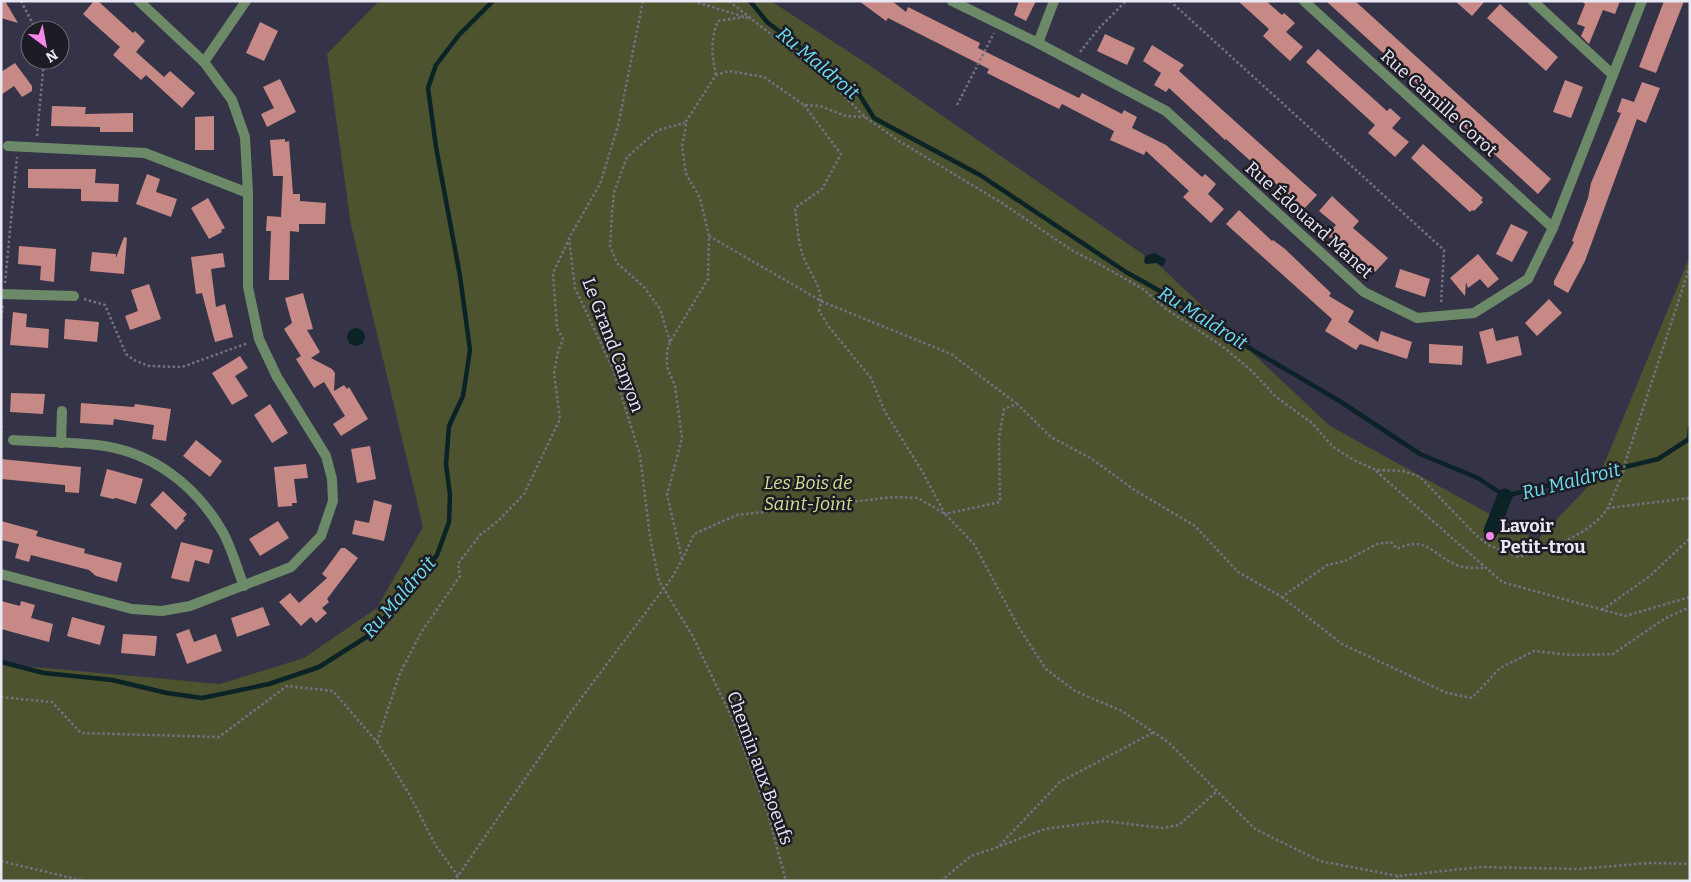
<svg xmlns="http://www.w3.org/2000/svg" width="1691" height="882" viewBox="0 0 1691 882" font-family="Bitter,serif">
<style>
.green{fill:#4c532e}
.water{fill:#0b2326}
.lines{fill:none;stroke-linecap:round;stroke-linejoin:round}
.stream{stroke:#0b2326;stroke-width:4.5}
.canal{stroke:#0b2326;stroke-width:15}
.building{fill:#c78985}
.path{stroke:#737283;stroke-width:2.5;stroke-dasharray:2.5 2.5;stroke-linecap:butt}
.minor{stroke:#6c8a68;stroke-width:10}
.poi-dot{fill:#f987e9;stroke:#1d1c25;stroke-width:2}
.labels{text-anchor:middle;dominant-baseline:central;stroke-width:5;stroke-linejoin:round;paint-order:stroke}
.street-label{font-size:18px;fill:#e9e8f5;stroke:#1d1c25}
.park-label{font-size:18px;font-style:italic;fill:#d0e190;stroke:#1d1c25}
.poi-label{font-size:18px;font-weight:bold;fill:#e9e8f5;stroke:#1d1c25;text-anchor:start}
.water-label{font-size:19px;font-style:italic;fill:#6ddff1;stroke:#1d1c25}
</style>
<rect width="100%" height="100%" fill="#353347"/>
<path class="green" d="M379,1H771L872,67L1160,266L1330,426L1537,540L1600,474L1690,256V881H1V664L220,684L304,658L377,608L423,527L351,225L327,54Z"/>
<g class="water">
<path d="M1154,253L1166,259L1164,265L1161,266L1157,263L1146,264L1144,262L1145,256Z"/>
<circle cx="356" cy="337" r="9"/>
</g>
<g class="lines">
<g class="stream">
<path d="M750,1L767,22L857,91L874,118L980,175L1126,272L1199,313L1246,346L1338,400L1420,454L1478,478L1505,496L1658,459L1689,439L1690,428"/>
<path d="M1,662L44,673L112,680L167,693L202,698L269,684L319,667L368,636L404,597L437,555L449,522L450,495L446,464L449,426L463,396L470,350L460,276L436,147L428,88L436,65L459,35L493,1"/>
</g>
<path class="canal" d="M1491,531L1505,496"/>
</g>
<g class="building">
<path d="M1,1H5L18,23L1,18Z"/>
<path d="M94,1H98L133,33L135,31L145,41L136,52L164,77L170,71L195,93L182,108L146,75L141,80L113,55L120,47L83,14Z"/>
<path d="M859,1H892L906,12L908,7L980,43L978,48L1079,98L1082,93L1122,114L1124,110L1137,117L1132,128L1166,145L1202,177L1205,174L1216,184L1208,194L1224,209L1211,223L1183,197L1189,191L1146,151L1144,155L1110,140L1114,131L1062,104L1059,109L987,73L989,69L888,18L886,21Z"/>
<path d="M1019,1H1036L1026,21L1014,15Z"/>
<path d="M1238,1H1266L1282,15L1284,13L1295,23L1286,32L1303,47L1290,61L1263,36L1269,29Z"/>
<path d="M1326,1H1355L1551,179L1538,194Z"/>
<path d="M1455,1H1485L1472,16Z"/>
<path d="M1582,1H1620L1615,14L1603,10L1589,44L1581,36L1585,27L1577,24L1585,4Z"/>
<path d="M1664,1H1684L1656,73L1639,67Z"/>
<path d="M1500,4L1558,57L1546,71L1487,18Z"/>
<path d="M260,22L278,31L264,61L246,53Z"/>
<path d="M1105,34L1135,48L1127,65L1097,51Z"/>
<path d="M1152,45L1184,65L1179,71L1317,195L1304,209L1226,139L1225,140L1169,88L1166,92L1154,85L1161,73L1143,61Z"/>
<path d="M1318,49L1387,111L1390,108L1401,118L1392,128L1409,142L1395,157L1368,133L1375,125L1306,62Z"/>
<path d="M15,63L32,86V91L22,97L14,86L1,95V72Z"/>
<path d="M280,79L296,112L267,127L261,114L274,108L263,87Z"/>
<path d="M1565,80L1583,87L1571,118L1553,112Z"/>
<path d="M1642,82L1660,88L1646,123L1637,119L1585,261L1568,293L1554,285V281L1574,242L1572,241L1588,198L1591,183L1621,113L1617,112L1622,98L1634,102Z"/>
<path d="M52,106L86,107L85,114L133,113V132H100V127L51,126Z"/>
<path d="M214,116V150H195V117Z"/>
<path d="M285,139V142L289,141L293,194H300V201L326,203L325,224H299V232L290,231L289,280H269L271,231H266L267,216L281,217L283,176H273L270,140Z"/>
<path d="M1423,144L1483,198L1481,200L1483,202L1474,211L1472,210L1470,212L1411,158Z"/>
<path d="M28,169H96L95,183L119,184L118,202L81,201V189L28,188Z"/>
<path d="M147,174L160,179L156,192L177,199L171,217L136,204Z"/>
<path d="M1332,196L1359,221L1353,228L1388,258L1375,272L1341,242L1338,245L1327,235L1336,225L1319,211Z"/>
<path d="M208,198L225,228L221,230L222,232L209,239L191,208Z"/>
<path d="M1239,210L1272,241L1273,240L1285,249L1331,293L1329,296L1354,311L1348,322L1378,342L1381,331L1412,342L1407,359L1360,344L1356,350L1325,331L1332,319L1226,224Z"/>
<path d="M1511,224L1528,232L1512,262L1496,254Z"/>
<path d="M124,237L127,238L124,274L90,271L92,252L116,254V258Z"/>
<path d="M19,246L56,249L54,282L40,280L41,266L18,264Z"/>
<path d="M223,253L225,267L211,269L216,307L225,304L233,337L215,342L202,293L196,294L191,257Z"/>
<path d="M1478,254L1499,279L1488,288L1480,279L1468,288L1466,282L1465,296L1450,278Z"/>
<path d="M1400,269L1430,279L1425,297L1395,287Z"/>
<path d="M149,284L161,319L130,330L125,316L138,311L131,290Z"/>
<path d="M303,293L313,329L307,330L320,352L311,358L332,369L335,373L334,391L344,385L347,389L349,387L368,419L341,436L333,424L345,416L324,382L314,388L296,359L301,356L284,329L292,323L285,298Z"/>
<path d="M1549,299L1562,313L1537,336L1525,323Z"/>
<path d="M13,312L27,314L26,327L49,329L48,348L10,345Z"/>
<path d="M65,319L99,322L97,342L64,339Z"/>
<path d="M1493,328L1496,341L1518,336L1522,355L1487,364L1479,332Z"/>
<path d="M1429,344L1463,346L1462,365L1429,363Z"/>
<path d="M240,356L248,368L235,376L248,396L232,405L212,373Z"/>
<path d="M11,393L45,394L43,414L10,412Z"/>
<path d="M81,403L134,407L135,404L171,409L166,441L152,439L154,425L114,419L113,425L80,423Z"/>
<path d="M270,404L288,433L272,443L254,415Z"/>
<path d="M196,440L222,461L210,477L183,456Z"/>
<path d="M370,446L376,479L357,483L351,449Z"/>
<path d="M1,459L81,467L79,493L65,492V485L1,479Z"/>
<path d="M306,464L308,478L294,479L297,503H292V506L278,507L274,467Z"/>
<path d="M107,469L143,479L136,504L116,498L113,499L100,496Z"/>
<path d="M163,491L187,514L183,519L185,520L176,530L150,505Z"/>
<path d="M374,500L392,505L384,541L352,534L355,520L369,523Z"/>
<path d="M1,521L38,531L36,536L85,549L84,553L122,563L117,582L96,576L89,570L31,555L29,562L15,558L19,544L1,540Z"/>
<path d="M278,521L289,538L260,556L249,539Z"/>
<path d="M181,542L213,550L209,564L195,560L189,582L171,578Z"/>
<path d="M341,548H345L358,558L327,599L329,602L322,608L327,613L316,623L311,617L301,626L279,602L290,593L299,603L327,578L322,574Z"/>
<path d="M1,601L20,606L21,601L35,605L31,618L53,624L49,642L1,629Z"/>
<path d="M263,607L270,625L237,637L231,618Z"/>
<path d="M72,617L105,626L100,645L67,636Z"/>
<path d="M189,629L194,642L216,634L222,651L187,664L176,634Z"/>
<path d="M123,634L157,636L155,656L121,653Z"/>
</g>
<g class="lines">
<g class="path">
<path d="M21,1L36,30"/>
<path d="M643,1L618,126L600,184L569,238L575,288L613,369L640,455L650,537L659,581L692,635L733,720L768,814L786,881"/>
<path d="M693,1L751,19"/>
<path d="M729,1L783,44L817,69L865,117L899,141L1002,203L1073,251L1099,264L1143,289L1166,309L1222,346L1252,371L1276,397L1312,423L1333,447L1354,460L1376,470L1403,471L1420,477L1475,534L1488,545L1519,557C1551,546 1588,537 1608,508"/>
<path d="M1170,1L1444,250L1441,304"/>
<path d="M1080,52L1100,27L1126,1"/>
<path d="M716,75C712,56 710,40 718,21L744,17"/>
<path d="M804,105L841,154L822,189L795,208C797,222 798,243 803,256C810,275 826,290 819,311L829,327L871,378L885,412L922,471L945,514L1000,502L999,438L1004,409L1017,404L1051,437L1092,459L1133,489L1195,526L1238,572L1282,597L1327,565L1345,561L1377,544L1391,542L1397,549C1424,535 1432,553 1454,564C1464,569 1475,568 1485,568"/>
<path d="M957,105L994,33"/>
<path d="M37,136L44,60"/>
<path d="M709,236L823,302L951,354L1016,403"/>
<path d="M1690,266L1625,463L1623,473L1608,508L1690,498"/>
<path d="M5,283L17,157"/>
<path d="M84,299L105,305L126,354L134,360L149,366L182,367L248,343"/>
<path d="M1,318L3,306"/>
<path d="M670,342L660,309L644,287L617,263L610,246L612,213L614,192L627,157L658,130L685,123"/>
<path d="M1,420L2,436"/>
<path d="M1376,471L1502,582L1625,616L1690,597"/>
<path d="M682,559L667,495L682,438L675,386L667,367V351L670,342L708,279L709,236L700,198L686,174L682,146L686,126L685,123L716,75L729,71L764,77L804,105L820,106L846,116L865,117"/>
<path d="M1282,597L1342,644L1447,693L1472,698L1500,668L1534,651L1571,655L1613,654L1664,619L1690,607"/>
<path d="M1602,610L1650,576L1690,538"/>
<path d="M1,697L52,702L81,733L219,737L287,686L333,691L377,742L408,792L436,846L458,876"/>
<path d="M377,742L400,673L422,631L460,576L458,564L480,535L498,521L524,494L560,419L554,373L558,352L563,339L557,328L553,273L569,239"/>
<path d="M1000,846L1045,829L1105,821L1163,828L1179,825L1216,792"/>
<path d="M1,861L84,881"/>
<path d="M452,881L458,876L573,709L671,579L682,560L694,534L737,515L894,497L918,498L945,514L974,544L1019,628L1046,669L1075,691L1122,711L1168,742L1255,829L1320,861L1398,876L1480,867L1578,869L1649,863L1690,864"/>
<path d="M941,881L971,856L998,847L1060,782L1154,732"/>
<path d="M1393,881L1398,876"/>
</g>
<g class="minor">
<path d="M952,1L1038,43L1166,111L1364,292L1417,318L1474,313L1528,279L1553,228L1642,1"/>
<path d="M1304,1L1553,228"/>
<path d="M1533,1L1613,75"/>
<path d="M1038,43L1054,1"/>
<path d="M204,62L246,1"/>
<path d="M8,146L145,153L248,193"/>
<path d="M1,294L74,296"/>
<path d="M13,440C41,442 69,442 97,445C151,451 194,484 221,529C231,545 237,569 244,586"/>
<path d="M61,443L62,411"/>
<path d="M1,574L132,609L162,611L190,606L291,567L321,536L333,501L332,479L326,456L277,377L259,339L248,287V193L245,137L232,100L204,62L139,1"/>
</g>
</g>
<circle class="poi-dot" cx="1490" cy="536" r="5"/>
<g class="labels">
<g class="street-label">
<text transform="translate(1439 103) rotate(42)">Rue Camille Corot</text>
<text transform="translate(1309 220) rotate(42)">Rue Édouard Manet</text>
<text transform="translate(613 345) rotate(69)">Le Grand Canyon</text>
<text transform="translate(760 768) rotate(70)">Chemin aux Boeufs</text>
</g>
<g class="park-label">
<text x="808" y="483">Les Bois de<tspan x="808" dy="21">Saint-Joint</tspan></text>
</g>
<g class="poi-label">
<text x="1500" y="526">Lavoir<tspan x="1500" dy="21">Petit-trou</tspan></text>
</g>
<g class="water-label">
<text transform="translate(818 63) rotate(40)">Ru Maldroit</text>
<text transform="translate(1203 318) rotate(32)">Ru Maldroit</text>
<text transform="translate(1571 481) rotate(-14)">Ru Maldroit</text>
<text transform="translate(399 597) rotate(-49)">Ru Maldroit</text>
</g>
</g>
<rect width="1691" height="882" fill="none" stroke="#e9e8f5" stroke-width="5"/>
<g transform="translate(45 45) rotate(148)"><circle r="24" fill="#1d1c25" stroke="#6f6e78"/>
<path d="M0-4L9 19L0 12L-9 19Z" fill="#f987e9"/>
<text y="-8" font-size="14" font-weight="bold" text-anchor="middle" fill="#e9e8f5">N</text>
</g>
</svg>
